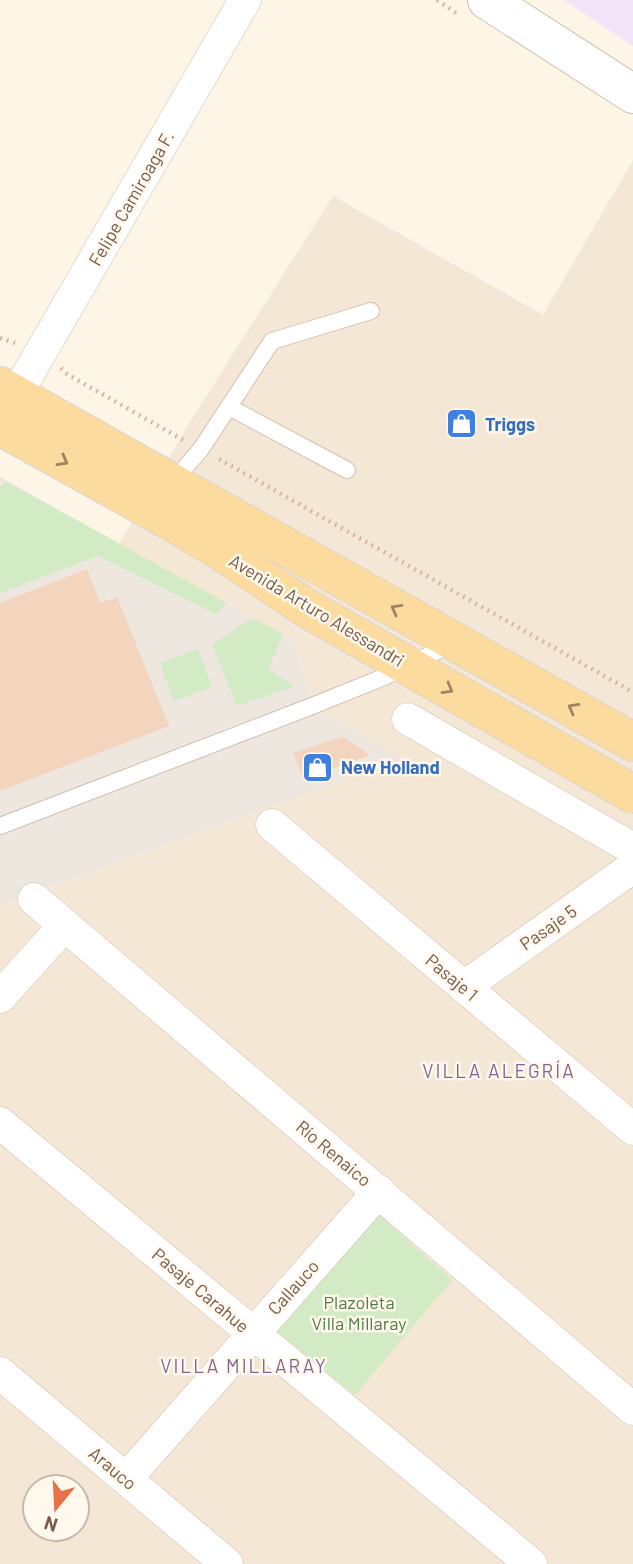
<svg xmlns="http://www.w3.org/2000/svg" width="633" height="1564" viewBox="0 0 633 1564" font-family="Barlow,sans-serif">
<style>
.residential{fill:#f5e7d5;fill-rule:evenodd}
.industrial{fill:#ede7e0}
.education{fill:#f2e3f9}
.green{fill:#d3ebc4}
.building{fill:#f3d4bd}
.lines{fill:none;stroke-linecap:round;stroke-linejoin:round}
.service-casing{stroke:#d1bfae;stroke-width:18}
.minor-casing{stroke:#d1bfae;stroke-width:33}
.tertiary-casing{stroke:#d1bfae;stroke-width:40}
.primary-casing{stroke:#dcd4d0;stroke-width:40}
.path{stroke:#d8b7a0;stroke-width:4.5;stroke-dasharray:2 5;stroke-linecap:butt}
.service{stroke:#fff;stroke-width:16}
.minor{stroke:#fff;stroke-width:32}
.tertiary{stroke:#fff;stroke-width:38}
.primary{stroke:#fcdc9e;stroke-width:38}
.oneway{stroke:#9f8263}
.labels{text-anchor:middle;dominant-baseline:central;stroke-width:5;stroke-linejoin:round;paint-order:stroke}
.street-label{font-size:18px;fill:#775b4a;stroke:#fff8ed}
.shop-label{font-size:18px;font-weight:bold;fill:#366cbe;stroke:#fff8ed;text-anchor:start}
.park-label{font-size:18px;fill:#527d42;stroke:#fff8ed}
.neighbourhood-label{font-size:19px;letter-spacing:2px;fill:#846294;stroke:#fff8ed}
</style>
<rect width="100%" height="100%" fill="#fdf5e6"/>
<path class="residential" d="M633,160V1564H0V905L402,758L312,706L295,641L119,544L188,425L333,196L543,315ZM35,1487H77V1529H35Z"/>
<path class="industrial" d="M0,477L295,641L312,706L403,758L0,905Z"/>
<path class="education" d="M564,0H633V46Z"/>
<g class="green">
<path d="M5,481L227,603L215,614L98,556L0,593V487Z"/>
<path d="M253,618L283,634L268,669L294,686L237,706L212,644Z"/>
<path d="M198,649L212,687L174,701L160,663Z"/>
<path d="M379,1215L452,1280L355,1395L275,1330Z"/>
</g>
<g class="building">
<path d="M87,569L100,603L117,597L169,726L0,791V603Z"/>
<path d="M343,737L370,755L304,779L293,753Z"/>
</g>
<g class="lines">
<defs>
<g id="service">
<path d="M229,407L347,470"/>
<path d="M172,483L201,449L272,341L371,311"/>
<path d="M0,826L312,706L384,677L452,644"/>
</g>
<g id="minor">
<path d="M16,395L245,0"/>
<path d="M408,719L633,849"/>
<path d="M272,825L633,1129"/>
<path d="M34,899L633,1409"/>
<path d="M464,987L633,867"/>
<path d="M0,997L65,925"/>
<path d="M0,1123L531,1564"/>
<path d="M0,1373L227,1564"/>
<path d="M126,1479L379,1191"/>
</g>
<path id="tertiary" d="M487,0L633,94"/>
<g id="primary">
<path d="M0,386L633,742"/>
<path d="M0,426L176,524L224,553L308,609L633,794"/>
</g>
</defs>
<use href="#service" class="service-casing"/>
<use href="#minor" class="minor-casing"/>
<use href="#tertiary" class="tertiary-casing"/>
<use href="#primary" class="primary-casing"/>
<g class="path">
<path d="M437,0L459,15"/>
<path d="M0,338L15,343"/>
<path d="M61,368L67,374L183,440"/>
<path d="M219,459L633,692"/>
</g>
<use href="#service" class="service"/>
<use href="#minor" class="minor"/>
<use href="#tertiary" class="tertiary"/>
<use href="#primary" class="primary"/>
</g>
<defs><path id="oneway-chevron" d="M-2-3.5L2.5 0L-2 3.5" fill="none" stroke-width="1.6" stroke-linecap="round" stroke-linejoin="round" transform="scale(1.75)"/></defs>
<g class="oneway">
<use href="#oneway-chevron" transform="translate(63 461) rotate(29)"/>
<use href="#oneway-chevron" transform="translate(396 609) rotate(-151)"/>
<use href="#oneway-chevron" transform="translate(448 689) rotate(30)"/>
<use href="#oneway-chevron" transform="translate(573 708) rotate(-151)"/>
</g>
<defs>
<symbol id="shop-square" viewBox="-11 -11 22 22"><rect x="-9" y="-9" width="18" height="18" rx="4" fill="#3f7fe0" stroke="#fff8ed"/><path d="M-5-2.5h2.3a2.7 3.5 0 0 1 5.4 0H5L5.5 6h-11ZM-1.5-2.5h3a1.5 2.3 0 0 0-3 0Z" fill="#fff"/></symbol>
</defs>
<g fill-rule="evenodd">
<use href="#shop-square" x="444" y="406" width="35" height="35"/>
<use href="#shop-square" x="300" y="750" width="35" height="35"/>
</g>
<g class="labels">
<g class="street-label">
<text transform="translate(131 198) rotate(-60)">Felipe Camiroaga F.</text>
<text transform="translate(317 610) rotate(31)">Avenida Arturo Alessandri</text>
<text transform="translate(548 927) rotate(-35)">Pasaje 5</text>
<text transform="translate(452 977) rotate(40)">Pasaje 1</text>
<text transform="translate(334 1153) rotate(40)">Río Renaico</text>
<text transform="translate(293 1287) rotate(-48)">Callauco</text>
<text transform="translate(201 1290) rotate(40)">Pasaje Carahue</text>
<text transform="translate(113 1468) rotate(40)">Arauco</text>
</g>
<g class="shop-label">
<text x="485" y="424">Triggs</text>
<text x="341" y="767">New Holland</text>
</g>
<g class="park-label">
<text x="359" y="1302">Plazoleta<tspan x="359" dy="21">Villa Millaray</tspan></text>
</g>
<g class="neighbourhood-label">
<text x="499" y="1070">VILLA ALEGRÍA</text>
<text x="244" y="1365">VILLA MILLARAY</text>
</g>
</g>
<g transform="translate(56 1508) rotate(198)"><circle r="33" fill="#fff8ed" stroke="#c9b9ac" stroke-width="2"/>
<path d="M0-5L12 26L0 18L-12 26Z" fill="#e97149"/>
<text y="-10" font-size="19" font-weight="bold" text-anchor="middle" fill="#775b4a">N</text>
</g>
</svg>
